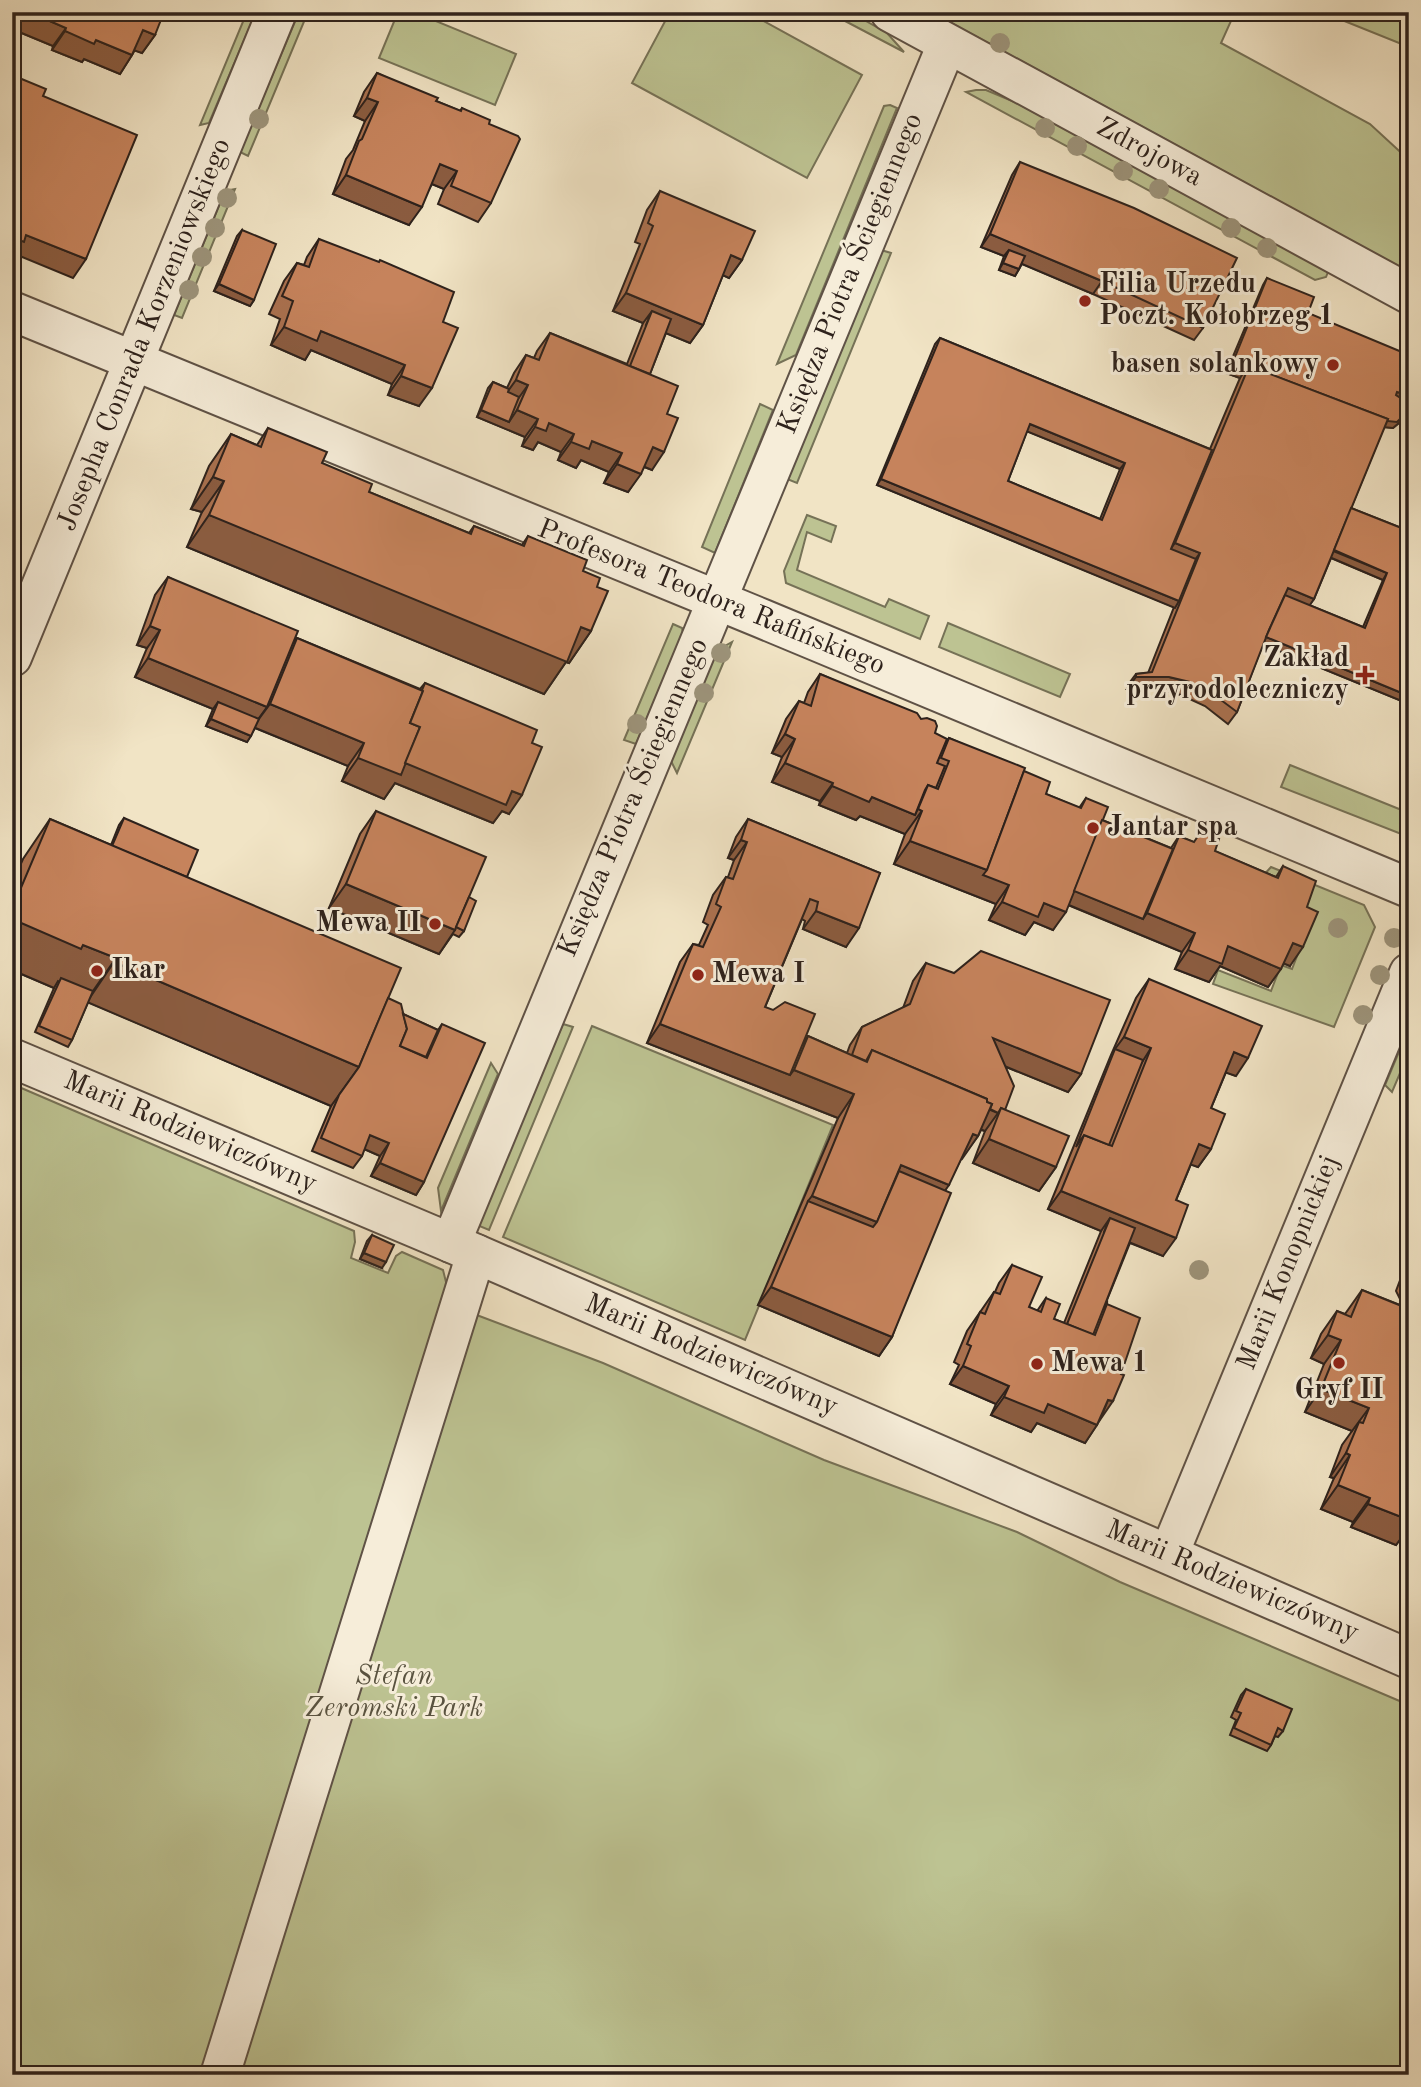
<svg xmlns="http://www.w3.org/2000/svg" width="1421" height="2087" viewBox="0 0 1421 2087" font-family="'Old Standard TT',serif">
<style>
.green{fill:#bdc392;stroke:#767257;stroke-width:2}
.lines{fill:none;stroke-linecap:round;stroke-linejoin:round}
.minor-casing{stroke:#5f5246;stroke-width:42}
.minor{stroke:#f6edd9;stroke-width:38}
.tree{fill:#9d947b}
.wall{fill:#aa714f;stroke:#2e221c;stroke-width:2;fill-rule:evenodd}
.shaded-wall{fill:#8b5c40;stroke:#2e221c;stroke-width:2}
.building{fill:#c6835c;stroke:#2e221c;stroke-width:2;fill-rule:evenodd}
.poi-dot{fill:#8f2418;stroke:#f6edd9;stroke-width:2.5}
.labels{text-anchor:middle;dominant-baseline:central;stroke-width:6;stroke-linejoin:round;paint-order:stroke}
.street-label{font-size:28px;fill:#2e221c;stroke:#f6edd9}
.poi-label{font-size:28px;font-weight:bold;fill:#2e221c;stroke:#f6edd9;text-anchor:start}
.park-label{font-size:28px;font-style:italic;fill:#59523f;stroke:#f6edd9}
</style>
<rect width="100%" height="100%" fill="#f1e4c5"/>
<filter id="stains"><feTurbulence type="fractalNoise" baseFrequency=".00286" numOctaves="4"/><feColorMatrix values="0 0 0 0 .2 0 0 0 0 .09 0 0 0 0 .02 0 0 0 .5 -.17"/></filter>
<radialGradient id="worn" r=".72"><stop offset=".6" stop-color="#630" stop-opacity="0"/><stop offset="1" stop-color="#630" stop-opacity=".3"/></radialGradient>
<g class="green">
<path d="M247,12H256L209,123L200,125Z"/>
<path d="M299,12H308L248,156L240,152Z"/>
<path d="M398,12H414L516,54L495,105L379,58Z"/>
<path d="M670,12H747L862,75L807,178L632,83Z"/>
<path d="M828,12H850L887,33L904,52Z"/>
<path d="M931,12H1235L1221,43L1370,124L1409,160V272Z"/>
<path d="M1322,12H1392L1409,19V47Z"/>
<path d="M976,90H986L1017,103L1328,272L1326,277L1315,280L966,92Z"/>
<path d="M890,105L897,108L796,355L777,364L884,106Z"/>
<path d="M235,189L182,318L174,315L225,191Z"/>
<path d="M881,250L891,253L797,483L787,479Z"/>
<path d="M760,404L773,410L715,553L702,547Z"/>
<path d="M807,515L836,526L831,542L807,532L797,570L885,607L889,599L929,616L920,639L786,583L784,571Z"/>
<path d="M948,623L1070,674L1060,697L939,647Z"/>
<path d="M673,624L682,628L683,633L636,744L624,740Z"/>
<path d="M732,642L677,773L671,761L716,651Z"/>
<path d="M1290,765L1409,813V837L1281,787Z"/>
<path d="M1271,867L1364,905L1375,927L1334,1027L1213,984L1218,970L1271,991L1281,965L1292,969L1308,928L1261,878Z"/>
<path d="M563,1024L573,1027L489,1230L477,1225Z"/>
<path d="M592,1026L833,1125L745,1340L503,1237Z"/>
<path d="M1409,1028V1052L1392,1092L1385,1085Z"/>
<path d="M491,1063L498,1074L441,1211L438,1188Z"/>
<path d="M12,1084L354,1231L355,1242L351,1258L388,1273L396,1256L402,1252L443,1270L446,1282L445,1303L603,1363L824,1460L1017,1532L1120,1582L1409,1705V2075H12Z"/>
</g>
<g class="lines">
<defs>
<g id="minor">
<path d="M890,12L1409,294"/>
<path d="M12,311L763,619L1409,888"/>
<path d="M12,657L277,12"/>
<path d="M12,1058L451,1243L1409,1659"/>
<path d="M451,1243L947,44"/>
<path d="M1169,1554L1409,973"/>
<path d="M220,2075C307,1802 389,1527 476,1254"/>
</g>
</defs>
<use href="#minor" class="minor-casing"/>
<use href="#minor" class="minor"/>
</g>
<g class="tree">
<circle cx="1000" cy="43" r="10"/>
<circle cx="259" cy="119" r="10"/>
<circle cx="1045" cy="128" r="10"/>
<circle cx="1077" cy="146" r="10"/>
<circle cx="1123" cy="171" r="10"/>
<circle cx="1159" cy="189" r="10"/>
<circle cx="227" cy="198" r="10"/>
<circle cx="215" cy="228" r="10"/>
<circle cx="1231" cy="228" r="10"/>
<circle cx="1267" cy="248" r="10"/>
<circle cx="202" cy="257" r="10"/>
<circle cx="189" cy="290" r="10"/>
<circle cx="721" cy="653" r="10"/>
<circle cx="704" cy="693" r="10"/>
<circle cx="637" cy="724" r="10"/>
<circle cx="1338" cy="928" r="10"/>
<circle cx="1394" cy="938" r="10"/>
<circle cx="1380" cy="975" r="10"/>
<circle cx="1363" cy="1015" r="10"/>
<circle cx="1199" cy="1270" r="10"/>
</g>
<g class="wall">
<path d="M12,12L155,35L142,53L135,50L132,55L120,74L84,59L82,62L52,50L53,46L12,29Z"/>
<path d="M377,73L436,101L460,111L462,108L489,124L491,203L478,222L438,204L444,189L432,184L409,225L333,194L346,159L353,150L365,121L354,116L364,92Z"/>
<path d="M1020,162L1203,328L1194,340L1093,294L1022,264L1015,276L999,270L1004,256L981,247L1012,175Z"/>
<path d="M660,191L742,260L729,278L723,275L703,325L690,343L666,333L650,374L667,414L652,470L644,467L628,492L604,483L609,472L581,460L576,468L558,460L561,452L538,442L533,450L522,446L525,437L477,417L488,388L493,382L507,388L514,373L526,355L534,358L537,351L550,333L627,364L643,323L613,311L640,244L635,242L647,210Z"/>
<path d="M242,230L254,300L250,306L214,291L237,236Z"/>
<path d="M319,239L443,322L419,406L388,395L392,384L311,350L305,360L271,345L280,319L269,314L284,281L297,263L304,265L307,257Z"/>
<path d="M1267,278L1308,313L1409,367V396L1403,400L1404,415L1400,422L1393,428L1384,427L1351,508L1409,531V704L1263,644L1237,712L1228,724L1205,706L1181,695L1160,689H1127V686L1136,674L1148,673L1174,607L877,485L935,344L940,338L1210,449L1240,378L1226,373L1263,285ZM1027,431L1120,469L1100,519L1008,481ZM1331,558L1383,580L1363,627L1309,605L1314,599Z"/>
<path d="M268,428L322,463L369,492L469,533L474,526L522,545L528,536L583,571L597,587L591,631L569,663L566,662L544,694L187,547L202,512L191,509L209,466L231,434L257,445Z"/>
<path d="M168,577L293,643L297,638L420,689L425,683L532,743L509,814L502,811L493,823L395,783L384,799L342,781L348,766L255,728L247,742L206,726L213,709L135,677L147,648L137,645L155,595Z"/>
<path d="M820,674L921,719L945,744L949,738L1024,771L1046,794L1079,808L1086,798L1102,820L1171,848L1179,836L1276,877L1283,866L1307,907L1290,966L1284,963L1268,987L1220,966L1209,982L1175,969L1182,952L1068,905L1053,930L1034,922L1025,935L989,920L996,904L894,864L905,834L860,816L856,820L819,805L820,801L772,782L782,757L772,753L786,719L799,701L804,703L808,692Z"/>
<path d="M376,811L469,897L464,931L459,937L453,934L439,954L329,908L360,834Z"/>
<path d="M124,818L187,877L388,998L403,1014L438,1030L442,1024L424,1182L416,1195L371,1176L380,1156L364,1149L362,1156L353,1168L312,1151L331,1106L88,1002L72,1040L68,1047L35,1032L54,988L12,970V884L23,859L50,819L111,845L119,825Z"/>
<path d="M748,819L880,873L846,947L803,929L805,921L802,919L765,1007L803,1044L808,1036L847,1053L850,1045L862,1027L903,1008L913,981L926,963L1081,1074L1068,1092L1006,1067L1005,1110L1056,1167L1039,1191L973,1163L985,1131L981,1130L978,1136L961,1159L945,1190L892,1337L879,1356L758,1305L838,1118L647,1043L680,962L693,944L699,945L708,925L703,922L713,895L726,877H728L734,860L728,858L736,837Z"/>
<path d="M1149,979L1236,1076L1226,1072L1211,1108V1149L1198,1167L1191,1164L1176,1200L1163,1256L1130,1243L1103,1310L1107,1304L1100,1420L1085,1443L1037,1423L1031,1432L991,1415L996,1404L950,1384L959,1365L954,1362L967,1331L994,1292H995L999,1283L1012,1265L1029,1307L1037,1311L1046,1298L1054,1319L1064,1323L1101,1231L1048,1209L1111,1055L1136,998Z"/>
<path d="M372,1235L382,1268L360,1259L367,1241Z"/>
<path d="M1409,1266V1544L1399,1541L1396,1545L1351,1527L1353,1522L1321,1509L1334,1478L1330,1477L1342,1445L1352,1431L1305,1412L1324,1364L1311,1358L1321,1334L1337,1311L1345,1314L1362,1290L1405,1307L1406,1305L1402,1303L1396,1291L1402,1275Z"/>
<path d="M1246,1689L1283,1731L1278,1737L1275,1736L1271,1745L1267,1751L1230,1735L1236,1720L1231,1717L1241,1695Z"/>
</g>
<g class="shaded-wall">
<path d="M12,12H29L66,28L53,46L12,29Z"/>
<path d="M143,30L155,35L142,53L130,49Z"/>
<path d="M65,31L96,40L132,55L120,74L84,59L82,62L52,50Z"/>
<path d="M367,98L378,102L365,121L354,116Z"/>
<path d="M440,164L457,171L444,189L427,182Z"/>
<path d="M346,175L422,207L409,225L333,194Z"/>
<path d="M990,234L1102,281L1093,294L1006,257L1009,250L1004,256L981,247Z"/>
<path d="M26,235L86,259L73,278L15,254L12,258V237Z"/>
<path d="M731,255L742,260L729,278L718,273Z"/>
<path d="M1003,263L1019,269L1015,276L999,270Z"/>
<path d="M219,284L254,300L250,306L214,291Z"/>
<path d="M626,293L703,325L690,343L646,325L652,311L643,323L613,311Z"/>
<path d="M284,327L321,331L405,365L392,384L311,350L305,360L271,345Z"/>
<path d="M1231,367L1244,372L1240,378L1226,373Z"/>
<path d="M401,376L432,388L419,406L388,395Z"/>
<path d="M516,380L528,385L515,403L503,398Z"/>
<path d="M1397,392L1409,393V396L1405,399L1399,401L1393,399Z"/>
<path d="M481,410L509,422L517,410L538,419L525,437L477,417Z"/>
<path d="M1404,415L1400,422L1393,428L1382,427L1385,421Z"/>
<path d="M549,423L574,434L561,452L538,442L533,450L522,446L535,427Z"/>
<path d="M1030,424L1125,463L1120,469L1026,431Z"/>
<path d="M592,441L622,453L609,472L581,460L576,468L558,460L571,442Z"/>
<path d="M653,447L664,452L652,470L640,465Z"/>
<path d="M617,464L641,474L628,492L604,483Z"/>
<path d="M213,477L224,481L202,512L191,509Z"/>
<path d="M881,479L1179,601L1175,608L877,485Z"/>
<path d="M209,515L581,627L591,631L569,663L566,662L544,694L187,547Z"/>
<path d="M1175,543L1200,553L1191,565L1166,555Z"/>
<path d="M1331,550L1387,573L1383,580L1327,556Z"/>
<path d="M1288,588L1314,599L1305,612L1280,601Z"/>
<path d="M150,626L160,630L147,648L137,645Z"/>
<path d="M1264,636L1409,696V704L1260,643Z"/>
<path d="M148,658L267,707L254,725L218,702L213,709L135,677Z"/>
<path d="M1136,677H1169L1190,682L1181,695L1160,689H1127Z"/>
<path d="M270,704L364,743L348,766L253,727Z"/>
<path d="M211,719L251,736L247,742L206,726Z"/>
<path d="M785,734L795,739L782,757L772,753Z"/>
<path d="M358,758L404,763L512,791L522,795L509,814L502,811L493,823L395,783L384,799L342,781Z"/>
<path d="M785,763L833,783L820,801L772,782Z"/>
<path d="M832,786L872,797L915,815L926,791L934,794L905,834L860,816L856,820L819,805Z"/>
<path d="M741,840L747,842L734,860L728,858Z"/>
<path d="M910,841L987,870L1009,885L996,904L894,864Z"/>
<path d="M346,884L455,930L439,954L329,908Z"/>
<path d="M1073,890L1143,919L1147,913L1195,933L1182,952L1064,903Z"/>
<path d="M1002,902L1044,903L1066,912L1053,930L1034,922L1025,935L989,920Z"/>
<path d="M816,911L859,928L846,947L803,929Z"/>
<path d="M12,919L83,945L116,958L88,998L58,981L54,988L12,970Z"/>
<path d="M1293,943L1303,947L1290,966L1280,962Z"/>
<path d="M1228,946L1281,969L1268,987L1220,966L1209,982L1175,969L1188,950Z"/>
<path d="M114,962L359,1067L331,1106L87,1002Z"/>
<path d="M660,1024L790,1075L794,1070L854,1094L838,1118L647,1043Z"/>
<path d="M1124,1037L1151,1048L1139,1067L1115,1049Z"/>
<path d="M993,1038L1081,1074L1068,1092L980,1056Z"/>
<path d="M1234,1052L1248,1058L1236,1076L1221,1071Z"/>
<path d="M983,1107L998,1113L985,1131L970,1125Z"/>
<path d="M973,1134L978,1136L962,1159L957,1157Z"/>
<path d="M370,1135L389,1143L380,1156L362,1148Z"/>
<path d="M989,1139L1056,1167L1039,1191L973,1163Z"/>
<path d="M1199,1144L1211,1149L1198,1167L1186,1163Z"/>
<path d="M380,1163L424,1182L416,1195L371,1176Z"/>
<path d="M901,1165L949,1185L932,1209L889,1190Z"/>
<path d="M1061,1191L1176,1238L1163,1256L1104,1232L1110,1218L1101,1231L1048,1209Z"/>
<path d="M812,1196L877,1222L860,1245L808,1201Z"/>
<path d="M364,1253L386,1262L382,1268L360,1259Z"/>
<path d="M771,1287L892,1337L879,1356L758,1305Z"/>
<path d="M1409,1294V1301L1406,1305L1402,1303Z"/>
<path d="M1328,1335L1341,1340L1324,1364L1311,1358Z"/>
<path d="M963,1366L1009,1386L996,1404L950,1384Z"/>
<path d="M1321,1389L1369,1408L1352,1431L1305,1412Z"/>
<path d="M1004,1397L1048,1404L1097,1425L1085,1443L1037,1423L1031,1432L991,1415Z"/>
<path d="M1108,1400L1113,1401L1100,1420Z"/>
<path d="M1346,1453L1350,1455L1334,1478L1330,1477Z"/>
<path d="M1338,1485L1370,1498L1353,1522L1321,1509Z"/>
<path d="M1368,1504L1409,1520V1544L1399,1541L1396,1545L1351,1527Z"/>
</g>
<g class="building">
<path d="M29,12H164L155,35L143,30L132,55L96,40L94,44L65,31L66,28Z"/>
<path d="M377,73L438,98L436,101L461,111L462,108L490,120L489,124L518,136L520,139L491,203L451,186L457,171L440,164L422,207L346,175L359,141L362,139L378,102L367,98Z"/>
<path d="M12,75L46,89L43,96L137,135L86,259L26,235L24,242L12,237Z"/>
<path d="M1020,162L1134,208L1237,258L1203,328L1102,281L990,234Z"/>
<path d="M660,191L755,231L742,260L731,255L703,325L626,293L653,226L648,223Z"/>
<path d="M242,230L276,244L254,300L219,284Z"/>
<path d="M319,239L379,262L380,260L454,292L443,322L458,328L432,388L401,376L405,365L321,331L317,341L284,327L293,301L282,296L297,263L309,267Z"/>
<path d="M1009,250L1025,256L1019,269L1003,263Z"/>
<path d="M1267,278L1314,297L1308,313L1409,355V393L1404,394L1397,392L1396,395L1405,401L1404,415L1397,422L1387,421L1388,419L1249,366L1244,372L1231,367Z"/>
<path d="M652,311L671,319L650,374L630,366Z"/>
<path d="M550,333L678,386L667,414L678,418L664,452L653,447L641,474L617,464L622,453L592,441L589,449L571,442L574,434L549,423L546,431L535,427L538,419L517,410L528,385L516,380L517,377L526,355L539,360Z"/>
<path d="M12,334L18,336L12,350Z"/>
<path d="M940,338L1212,450L1171,549L1196,559L1179,601L881,479ZM1030,424L1125,463L1102,520L1008,481Z"/>
<path d="M1249,366L1388,419L1314,599L1288,588L1269,630L1237,712L1213,694L1190,682L1169,677H1136V674L1152,672L1200,553L1175,543Z"/>
<path d="M12,371L20,374L12,393Z"/>
<path d="M493,382L509,389L508,392L519,397L509,422L481,410Z"/>
<path d="M268,428L327,452L322,463L372,484L369,492L471,534L474,526L524,546L528,536L587,560L583,571L600,578L597,587L608,591L591,631L581,627L567,662L209,515L224,481L213,477L231,434L261,447Z"/>
<path d="M1351,508L1409,531V696L1266,637L1285,595L1365,628L1387,573L1334,550Z"/>
<path d="M168,577L298,631L267,707L148,658L160,630L150,626Z"/>
<path d="M297,638L423,691L410,723L420,727L401,775L358,758L364,743L270,704Z"/>
<path d="M820,674L917,713L921,719L927,718L935,721L937,726L935,733L947,739L937,763L945,766L936,788L928,785L925,790L915,815L872,797L869,802L832,786L833,783L785,763L795,739L785,734L799,701L811,706Z"/>
<path d="M425,683L537,730L532,743L542,747L522,795L512,791L506,805L405,763L420,727L410,723L423,691L422,690Z"/>
<path d="M218,702L259,719L251,736L211,719Z"/>
<path d="M949,738L1025,768L987,870L910,841L922,811L918,809L928,785L938,789L949,761L941,758Z"/>
<path d="M1024,771L1050,782L1046,794L1081,808L1086,798L1108,807L1066,912L1044,903L1038,917L1002,902L1009,885L983,875L987,870Z"/>
<path d="M376,811L486,857L455,930L346,884Z"/>
<path d="M124,818L198,850L187,877L112,846Z"/>
<path d="M50,819L401,968L359,1067L114,962L116,958L83,945L81,949L12,919V909Z"/>
<path d="M748,819L880,873L859,928L816,911L818,902L810,899L765,1007L773,1010L785,1002L815,1014L790,1075L660,1024L693,944L703,947L721,907L716,904L726,877L733,879L747,842L741,840Z"/>
<path d="M1102,820L1173,849L1143,919L1074,891Z"/>
<path d="M1200,833L1219,839L1215,851L1278,878L1283,866L1316,881L1307,907L1318,912L1303,947L1293,943L1281,969L1228,946L1222,964L1188,950L1195,933L1147,913L1179,836L1194,842Z"/>
<path d="M469,897L476,901L464,931L456,927Z"/>
<path d="M981,951L1110,1000L1081,1074L993,1038L1014,1086L1005,1110L1001,1108L998,1113L990,1109L992,1104L987,1102V1099L872,1050L866,1061L852,1055L862,1027L910,1004L926,963L954,973Z"/>
<path d="M61,978L93,991L72,1040L39,1026Z"/>
<path d="M1149,979L1262,1026L1248,1058L1234,1052L1211,1108L1225,1114L1211,1149L1199,1144L1176,1200L1188,1205L1176,1238L1061,1191L1084,1135L1112,1146L1151,1048L1124,1037Z"/>
<path d="M388,998L401,1004L407,1029L400,1046L427,1058L442,1024L485,1043L424,1182L380,1163L389,1143L370,1135L362,1156L321,1138L339,1095L359,1067Z"/>
<path d="M403,1014L438,1030L426,1057L400,1046L407,1029Z"/>
<path d="M808,1036L867,1062L872,1050L987,1099V1102L992,1104L978,1136L973,1134L949,1185L901,1165L877,1222L812,1196L854,1094L794,1070Z"/>
<path d="M1115,1049L1143,1060L1109,1145L1084,1135L1076,1147Z"/>
<path d="M1001,1108L1069,1136L1056,1167L989,1139Z"/>
<path d="M899,1171L951,1193L892,1337L771,1287L808,1201L873,1227L877,1222Z"/>
<path d="M1110,1218L1135,1228L1093,1335L1067,1324Z"/>
<path d="M372,1235L394,1245L386,1262L364,1253Z"/>
<path d="M1012,1265L1042,1277L1029,1307L1041,1312L1046,1298L1060,1304L1054,1319L1095,1335L1107,1304L1140,1318L1121,1374L1124,1375L1113,1401L1108,1400L1097,1425L1048,1404L1044,1413L1004,1397L1009,1386L963,1366L971,1346L967,1344L980,1312L985,1314L994,1292L1000,1294Z"/>
<path d="M1362,1290L1409,1309V1520L1368,1504L1370,1498L1338,1485L1350,1455L1346,1453L1359,1422L1363,1423L1369,1408L1321,1389L1341,1340L1328,1335L1337,1311L1351,1317Z"/>
<path d="M1246,1689L1292,1709L1283,1731L1278,1728L1271,1745L1234,1728L1241,1713L1236,1711Z"/>
</g>
<g class="poi-dot">
<circle cx="1085" cy="301" r="7"/>
<circle cx="1333" cy="365" r="7"/>
<path d="M1361.5 664.5h7v7h7v7h-7v7h-7v-7h-7v-7h7z"/>
<circle cx="1093" cy="828" r="7"/>
<circle cx="435" cy="924" r="7"/>
<circle cx="97" cy="971" r="7"/>
<circle cx="698" cy="975" r="7"/>
<circle cx="1339" cy="1363" r="7"/>
<circle cx="1037" cy="1364" r="7"/>
</g>
<g class="labels">
<g class="street-label">
<text transform="translate(1149 153) rotate(28)">Zdrojowa</text>
<text transform="translate(851 274) rotate(-68)">Księdza Piotra Ściegiennego</text>
<text transform="translate(145 335) rotate(-68)">Josepha Conrada Korzeniowskiego</text>
<text transform="translate(711 598) rotate(22)">Profesora Teodora Rafińskiego</text>
<text transform="translate(634 798) rotate(-67)">Księdza Piotra Ściegiennego</text>
<text transform="translate(190 1133) rotate(23)">Marii Rodziewiczówny</text>
<text transform="translate(1289 1263) rotate(-68)">Marii Konopnickiej</text>
<text transform="translate(711 1356) rotate(23)">Marii Rodziewiczówny</text>
<text transform="translate(1232 1582) rotate(23)">Marii Rodziewiczówny</text>
</g>
<g class="poi-label">
<text x="1099" y="285">Filia Urzedu<tspan x="1099" dy="32">Poczt. Kołobrzeg 1</tspan></text>
<text x="1319" y="365" text-anchor="end">basen solankowy</text>
<text x="1349" y="659" text-anchor="end">Zakład<tspan x="1349" dy="32">przyrodoleczniczy</tspan></text>
<text x="1107" y="828">Jantar spa</text>
<text x="421" y="924" text-anchor="end">Mewa II</text>
<text x="111" y="971">Ikar</text>
<text x="712" y="975">Mewa I</text>
<text x="1051" y="1364">Mewa 1</text>
<text x="1339" y="1391" text-anchor="middle">Gryf II</text>
</g>
<g class="park-label">
<text x="394" y="1677">Stefan<tspan x="394" dy="32">Zeromski Park</tspan></text>
</g>
</g>
<rect width="1421" height="2087" fill="none" stroke="#f1e4c5" stroke-width="42"/>
<rect x="14" y="14" width="1393" height="2059" fill="none" stroke="#2e221c" stroke-width="3.5"/>
<rect x="21" y="21" width="1379" height="2045" fill="none" stroke="#2e221c" stroke-width="2"/>
<rect width="100%" height="100%" filter="url(#stains)"/>
<rect width="100%" height="100%" fill="url(#worn)"/>
</svg>
